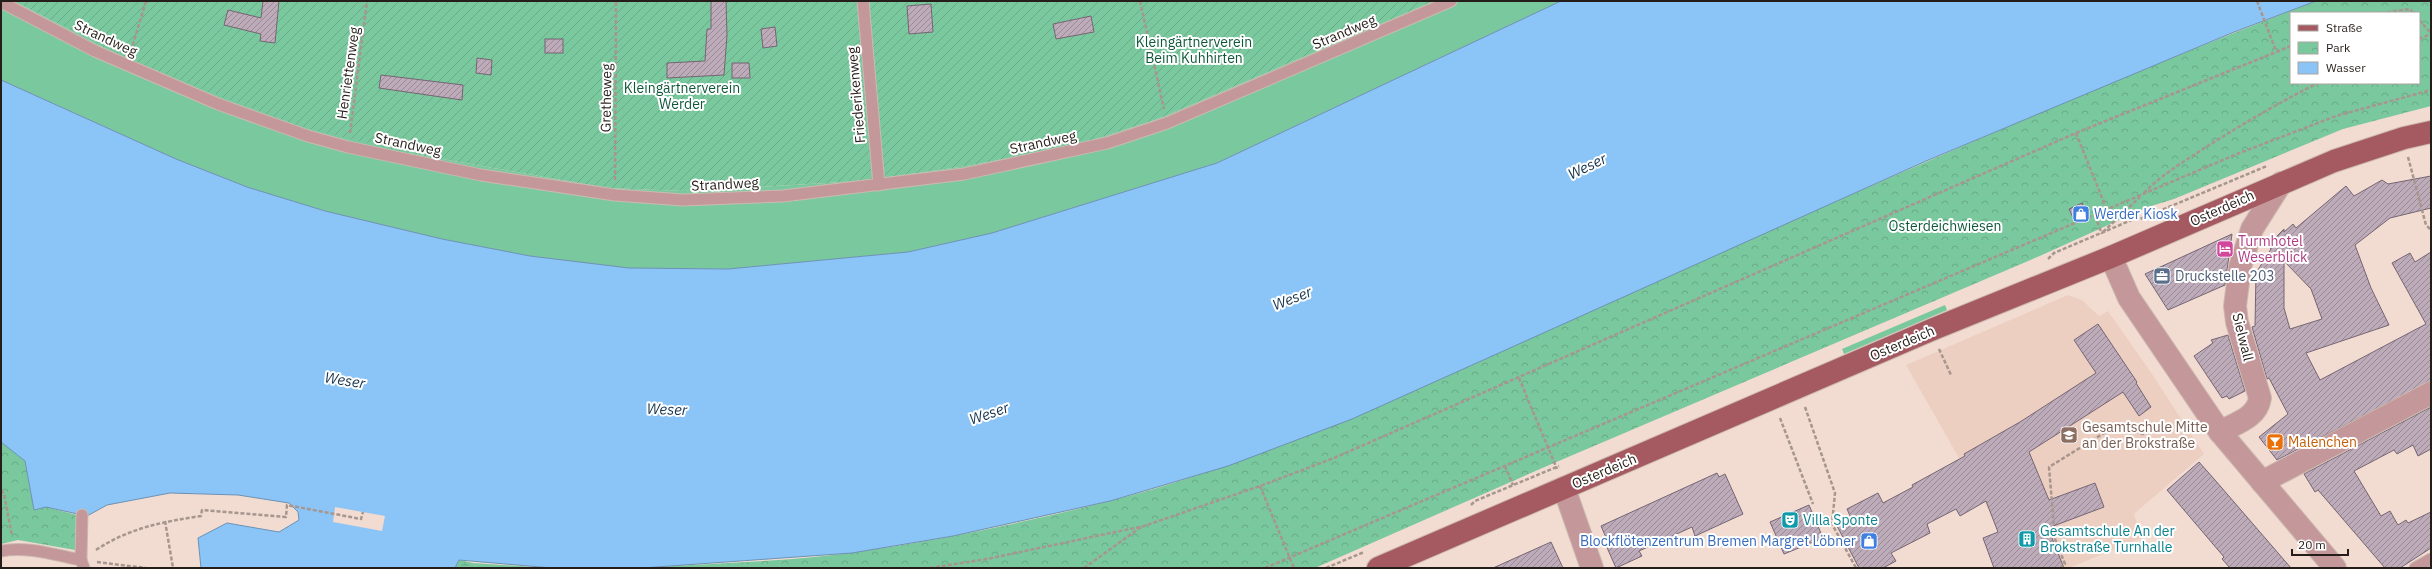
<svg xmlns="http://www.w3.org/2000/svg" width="2432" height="569" viewBox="0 0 2432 569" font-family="'IBM Plex Sans',sans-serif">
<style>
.built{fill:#eccfc1}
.grass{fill:#7ac89d}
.wetland{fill:url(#wetland-marsh)}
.park{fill:url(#park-crowns);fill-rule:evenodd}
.garden{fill:url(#garden-furrows)}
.water{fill:#8bc4f7;stroke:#6c92b4}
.pier{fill:#f2dcd1}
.building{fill:url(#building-hatch);stroke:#756573;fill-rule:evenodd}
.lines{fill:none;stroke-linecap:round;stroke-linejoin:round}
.service-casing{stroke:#cdbab0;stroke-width:13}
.minor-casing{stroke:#cdbab0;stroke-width:24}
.tertiary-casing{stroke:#cdbab0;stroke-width:24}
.primary-casing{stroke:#cdbab0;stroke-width:24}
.path{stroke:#a7968e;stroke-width:2.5;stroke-dasharray:4 2;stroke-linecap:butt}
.service{stroke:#c4989a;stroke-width:11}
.minor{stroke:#c4989a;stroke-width:22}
.tertiary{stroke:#c4989a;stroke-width:22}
.primary{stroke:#a55960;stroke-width:22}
.labels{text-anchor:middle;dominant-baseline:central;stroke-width:4;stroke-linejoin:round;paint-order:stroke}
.street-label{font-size:14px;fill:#251d19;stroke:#fff}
.park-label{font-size:14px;fill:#0f5939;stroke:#fff}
.shop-label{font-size:14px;fill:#366cbe;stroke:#fff;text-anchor:start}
.hotel-label{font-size:14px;fill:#b23c85;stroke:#fff;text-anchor:start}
.service-label{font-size:14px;fill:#4e5e75;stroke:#fff;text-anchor:start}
.education-label{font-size:14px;fill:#785e54;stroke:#fff;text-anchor:start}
.food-label{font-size:14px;fill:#c56008;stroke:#fff;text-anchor:start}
.culture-label{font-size:14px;fill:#0d838f;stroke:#fff;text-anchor:start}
.water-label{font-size:15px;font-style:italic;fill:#15344d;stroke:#fff}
</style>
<defs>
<pattern id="wetland-marsh" width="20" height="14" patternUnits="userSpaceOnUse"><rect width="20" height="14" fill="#7ac89d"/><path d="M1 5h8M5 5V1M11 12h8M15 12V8" fill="none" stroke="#69ab87"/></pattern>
<pattern id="park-crowns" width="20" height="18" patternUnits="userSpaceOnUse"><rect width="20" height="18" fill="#7ac89d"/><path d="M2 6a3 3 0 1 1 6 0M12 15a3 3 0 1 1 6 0" fill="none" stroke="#69ab87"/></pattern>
<pattern id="garden-furrows" width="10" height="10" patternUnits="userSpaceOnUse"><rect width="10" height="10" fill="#7ac89d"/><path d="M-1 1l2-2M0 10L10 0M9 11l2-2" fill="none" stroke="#69ab87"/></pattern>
<pattern id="building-hatch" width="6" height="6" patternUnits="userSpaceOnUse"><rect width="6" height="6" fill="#bdabba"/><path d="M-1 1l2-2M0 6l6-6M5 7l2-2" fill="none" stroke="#998b96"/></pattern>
</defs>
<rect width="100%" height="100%" fill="#f2dcd1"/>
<path class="built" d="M2068,295L2082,300L2099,316L2108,311L2152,374L2204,454L2134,514L2142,538L2069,568H2064L1992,516L1906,365Z"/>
<g class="grass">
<path d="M1,1H14L134,63L408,153L607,188L685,191L861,181L967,166L1077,145L1158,119L1434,1H1561L1217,163L992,233L908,252L728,269L629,268L530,256L442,239L325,211L247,187L176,159L1,80Z"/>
<path d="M1945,305L1947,310L1844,354L1842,349Z"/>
</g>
<path class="wetland" d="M459,560L473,563L477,568H455Z"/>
<g class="park">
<path d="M2316,1H2431V106L2343,129L2174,199L2148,207L2042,255L1547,466L1315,568H642C712,563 786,562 856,552C941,540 1027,522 1110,501C1290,454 1456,371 1625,295C1853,193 2082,91 2316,1ZM2291,13H2419V83H2291Z"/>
<path d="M1,442L25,461L34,510L46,507L77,515L75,550L18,540L1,544Z"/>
<path d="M473,563L548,568H477Z"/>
</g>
<path class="garden" d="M14,1H1434L1158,119L1077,145L967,166L861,181L685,191L607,188L408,153L296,125L134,63Z"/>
<path class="water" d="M1561,1H2316L2234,32L1926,161L1352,419L1228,466L1110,501L953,536L852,553L642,568H552L459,560L455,568H201L198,538L227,523L279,532L299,520L298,512L289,503L238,495L170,493L107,505L87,516L46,507L34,510L25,461L1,442V80L176,159L247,187L325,211L442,239L530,256L629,268L728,269L908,252L992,233L1217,163Z"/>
<path class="pier" d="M335,507L385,516L382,531L333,522Z"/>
<g class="building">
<path d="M263,1H279L275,43L260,41L261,34L224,25L228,10L261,18Z"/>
<path d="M711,1H726L727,35L724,75L667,78V63L705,61L707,29H711Z"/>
<path d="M931,4L933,32L909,34L907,6Z"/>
<path d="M1091,16L1094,32L1056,39L1053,24Z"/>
<path d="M775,27L777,46L763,48L761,29Z"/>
<rect x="545" y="39" width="18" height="14"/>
<path d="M477,58L492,60L491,75L476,73Z"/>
<path d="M732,63H749L750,78H732Z"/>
<path d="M381,75L463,85L462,100L379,88Z"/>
<path d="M2431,176V208L2390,218L2355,245L2371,288L2389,325L2306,353L2320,380L2426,324L2392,263L2410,253L2415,262L2431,252V381L2277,460L2259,437L2288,414L2269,378L2267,379L2252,327L2255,326L2256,273L2271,249L2268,245L2284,229V232L2293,224L2296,228L2346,186L2354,196L2382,180L2388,184ZM2284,261L2311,289L2322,319L2290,329L2284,308Z"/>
<path d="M2082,203L2088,216L2075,222L2069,209Z"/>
<path d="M2232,234L2225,285L2168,310L2145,274Z"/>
<path d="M2098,324L2137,382L2136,383L2151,407L2139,416L2123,392L2029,452L2049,500L2095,483L2104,507L2048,528L2064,568H1994L1983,538L1998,532L1986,501L1960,516L1956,509L1927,524L1930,533L1891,553L1896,561L1883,568H1859L1837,526L1851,518L1847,509L1878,493L1883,503L1913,487L1912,485L1965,456L1964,454L2020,422L2096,373L2074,340Z"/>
<path d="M2228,335L2245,391L2229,399L2227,396L2222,398L2194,356L2213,343L2211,340Z"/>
<path d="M2431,407V449L2418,456L2413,445L2397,454L2394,450L2354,471L2381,516L2390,511L2398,525L2406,520L2408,523L2431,512V548L2400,568H2385L2318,490L2315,492L2304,474Z"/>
<path d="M2199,462L2215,480L2291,568H2230L2222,559L2224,557L2167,490Z"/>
<path d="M1717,473L1719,477L1725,474L1743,514L1695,536L1692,527L1639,551L1642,556L1616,568L1605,543L1608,542L1601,526Z"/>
<path d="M1809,505L1823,538L1784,554L1770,522Z"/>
<path d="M1551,542L1563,568H1493Z"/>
</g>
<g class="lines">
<defs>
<g id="service">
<path d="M863,1L879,185"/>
<path d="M1,2L95,51L218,104L308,136L348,147L481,175L615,195L683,200L783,196L964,174L1107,143L1167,123L1451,1"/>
<path d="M1,551C28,546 55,555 81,560L84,568"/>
<path d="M81,560L82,515"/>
<path d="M2415,568L2431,559"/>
</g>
<g id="minor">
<path d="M2220,432C2236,423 2257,418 2260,398L2237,322L2235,306L2240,267L2252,229L2281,183"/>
<path d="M2262,482L2431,393"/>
<path d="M1564,488L1592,568"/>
</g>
<path id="tertiary" d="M2111,257L2129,298L2220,432L2335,568"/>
<path id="primary" d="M1378,568L1931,330L2111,257L2334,161L2404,138L2431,132"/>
</defs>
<use href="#service" class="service-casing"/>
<use href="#minor" class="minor-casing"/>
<use href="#tertiary" class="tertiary-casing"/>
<use href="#primary" class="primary-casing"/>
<g class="path">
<path d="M1140,1L1164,109"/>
<path d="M2257,1L2276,51"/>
<path d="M2381,13L2410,9L2413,13"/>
<path d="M2419,20L2431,33"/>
<path d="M2419,39L2431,34"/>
<path d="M131,51L146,1"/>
<path d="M350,133L367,1"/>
<path d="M2076,133L2107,210"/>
<path d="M2408,157L2426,225L2431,230"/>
<path d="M615,180L616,1"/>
<path d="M2144,193C2160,176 2183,162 2203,149C2241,125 2278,103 2318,83"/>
<path d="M2095,216L2102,234"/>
<path d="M2103,232L2140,197"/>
<path d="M2048,259L2054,253L2134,219H2140L2267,166"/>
<path d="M1939,349L1951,375"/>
<path d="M1519,378L1557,469"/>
<path d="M1805,407L1835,493L1832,524L1856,568"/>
<path d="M1780,418L1813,504"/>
<path d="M1505,466L1513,485"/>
<path d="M1260,486L1294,568"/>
<path d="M1,490L4,494L12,536"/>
<path d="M1471,505L1475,501L1559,466"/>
<path d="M165,521L173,568"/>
<path d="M96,550C129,528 162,522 201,516L202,510L286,517L287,505L361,519L363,512"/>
<path d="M97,562L146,568"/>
<path d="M930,568L987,559L1144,526L1260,486L1334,458L2076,133L2291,46"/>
<path d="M1084,568L1141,527"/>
<path d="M1265,568L2237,154L2336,116L2431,90"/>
<path d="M1326,568L1364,552"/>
<path d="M2060,568L2065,564L2055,539L2049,467L2117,425L2146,435"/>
</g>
<use href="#service" class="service"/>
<use href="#minor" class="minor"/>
<use href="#tertiary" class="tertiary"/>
<use href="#primary" class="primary"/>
</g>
<defs>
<symbol id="shop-square" viewBox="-11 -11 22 22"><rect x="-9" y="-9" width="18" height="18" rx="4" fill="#3f7fe0" stroke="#fff"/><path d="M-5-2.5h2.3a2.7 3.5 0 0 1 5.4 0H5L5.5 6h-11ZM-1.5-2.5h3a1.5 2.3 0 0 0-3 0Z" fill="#fff"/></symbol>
<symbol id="hotel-square" viewBox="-11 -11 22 22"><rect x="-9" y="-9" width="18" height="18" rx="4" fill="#d1479c" stroke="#fff"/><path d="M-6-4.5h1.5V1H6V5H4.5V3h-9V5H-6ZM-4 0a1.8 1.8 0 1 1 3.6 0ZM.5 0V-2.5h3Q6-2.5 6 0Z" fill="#fff"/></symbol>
<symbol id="office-square" viewBox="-11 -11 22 22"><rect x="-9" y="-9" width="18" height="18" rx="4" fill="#5c6f8a" stroke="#fff"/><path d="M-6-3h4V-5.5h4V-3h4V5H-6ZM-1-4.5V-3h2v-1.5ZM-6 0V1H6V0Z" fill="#fff"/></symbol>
<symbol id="school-square" viewBox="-11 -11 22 22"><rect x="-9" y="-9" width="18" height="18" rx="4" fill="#8d6e63" stroke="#fff"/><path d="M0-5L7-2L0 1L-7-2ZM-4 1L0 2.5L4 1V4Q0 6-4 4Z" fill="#fff"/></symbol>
<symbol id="bar-square" viewBox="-11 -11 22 22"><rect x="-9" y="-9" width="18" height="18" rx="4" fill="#e8710a" stroke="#fff"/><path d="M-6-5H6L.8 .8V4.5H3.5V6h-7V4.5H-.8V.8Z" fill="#fff"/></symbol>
<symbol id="theatre-square" viewBox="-11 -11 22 22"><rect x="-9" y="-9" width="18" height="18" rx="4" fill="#0f9aa8" stroke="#fff"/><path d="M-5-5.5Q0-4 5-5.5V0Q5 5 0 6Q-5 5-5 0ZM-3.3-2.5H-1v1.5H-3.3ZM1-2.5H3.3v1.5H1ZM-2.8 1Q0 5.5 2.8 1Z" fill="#fff"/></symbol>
<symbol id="building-square" viewBox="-11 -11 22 22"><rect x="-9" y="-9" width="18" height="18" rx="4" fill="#0f9aa8" stroke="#fff"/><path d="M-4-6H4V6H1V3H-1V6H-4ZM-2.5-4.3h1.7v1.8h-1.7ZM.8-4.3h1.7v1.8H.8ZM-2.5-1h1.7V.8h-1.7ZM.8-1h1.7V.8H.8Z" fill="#fff"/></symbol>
</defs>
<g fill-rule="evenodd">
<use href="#shop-square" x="2071" y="204" width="20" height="20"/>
<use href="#hotel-square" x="2215" y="239" width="20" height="20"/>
<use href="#office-square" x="2152" y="266" width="20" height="20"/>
<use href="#school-square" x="2059" y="425" width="20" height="20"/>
<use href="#bar-square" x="2265" y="432" width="20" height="20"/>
<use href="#theatre-square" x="1780" y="510" width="20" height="20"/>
<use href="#building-square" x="2017" y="529" width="20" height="20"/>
<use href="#shop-square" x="1859" y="531" width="20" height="20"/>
</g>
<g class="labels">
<g class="street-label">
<text transform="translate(1344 32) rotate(-23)">Strandweg</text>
<text transform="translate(106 38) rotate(25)">Strandweg</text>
<text transform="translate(348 73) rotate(-82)">Henriettenweg</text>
<text transform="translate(856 95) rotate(-95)">Friederikenweg</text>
<text transform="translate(606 98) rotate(-89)">Gretheweg</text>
<text transform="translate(1043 142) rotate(-12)">Strandweg</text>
<text transform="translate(408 144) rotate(12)">Strandweg</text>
<text transform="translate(725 184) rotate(-3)">Strandweg</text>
<text transform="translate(2222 208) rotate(-24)">Osterdeich</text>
<text transform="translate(2243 337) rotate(76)">Sielwall</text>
<text transform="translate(1902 343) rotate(-23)">Osterdeich</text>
<text transform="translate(1604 471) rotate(-23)">Osterdeich</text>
</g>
<g class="park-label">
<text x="1194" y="42">Kleingärtnerverein<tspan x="1194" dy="16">Beim Kuhhirten</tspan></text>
<text x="682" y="88">Kleingärtnerverein<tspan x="682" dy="16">Werder</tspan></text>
<text x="1945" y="226">Osterdeichwiesen</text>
</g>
<g class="shop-label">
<text x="2094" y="214">Werder Kiosk</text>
<text x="1856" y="541" text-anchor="end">Blockflötenzentrum Bremen Margret Löbner</text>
</g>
<g class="hotel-label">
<text x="2238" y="241">Turmhotel<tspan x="2238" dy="16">Weserblick</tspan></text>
</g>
<g class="service-label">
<text x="2175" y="276">Druckstelle 203</text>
</g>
<g class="education-label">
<text x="2082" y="427">Gesamtschule Mitte<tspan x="2082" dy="16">an der Brokstraße</tspan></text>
</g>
<g class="food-label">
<text x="2288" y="442">Malenchen</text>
</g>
<g class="culture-label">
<text x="1803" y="520">Villa Sponte</text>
<text x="2040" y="531">Gesamtschule An der<tspan x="2040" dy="16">Brokstraße Turnhalle</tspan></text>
</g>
<g class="water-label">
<text transform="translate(1587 166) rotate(-26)">Weser</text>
<text transform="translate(1292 298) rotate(-21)">Weser</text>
<text transform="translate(345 380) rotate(9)">Weser</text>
<text transform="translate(667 409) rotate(2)">Weser</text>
<text transform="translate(989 413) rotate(-19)">Weser</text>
</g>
</g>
<rect width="2432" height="569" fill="none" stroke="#251d19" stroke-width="4"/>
<rect x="2290" y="12" width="130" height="72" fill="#ffffff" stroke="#a8a5a3"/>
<rect x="2298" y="25" width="20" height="6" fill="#a55960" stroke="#a8a5a3"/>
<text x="2326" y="32" font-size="12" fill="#251d19">Straße</text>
<rect x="2298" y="42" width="20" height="12" fill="url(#park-crowns)" stroke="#a8a5a3"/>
<text x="2326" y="52" font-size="12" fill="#251d19">Park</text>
<rect x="2298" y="62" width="20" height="12" fill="#8bc4f7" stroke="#a8a5a3"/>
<text x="2326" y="72" font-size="12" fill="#251d19">Wasser</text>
<path d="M2292 549v6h56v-6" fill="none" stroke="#251d19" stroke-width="2"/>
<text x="2298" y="549" font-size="12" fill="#251d19" stroke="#ffffff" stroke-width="3" paint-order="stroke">20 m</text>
</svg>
